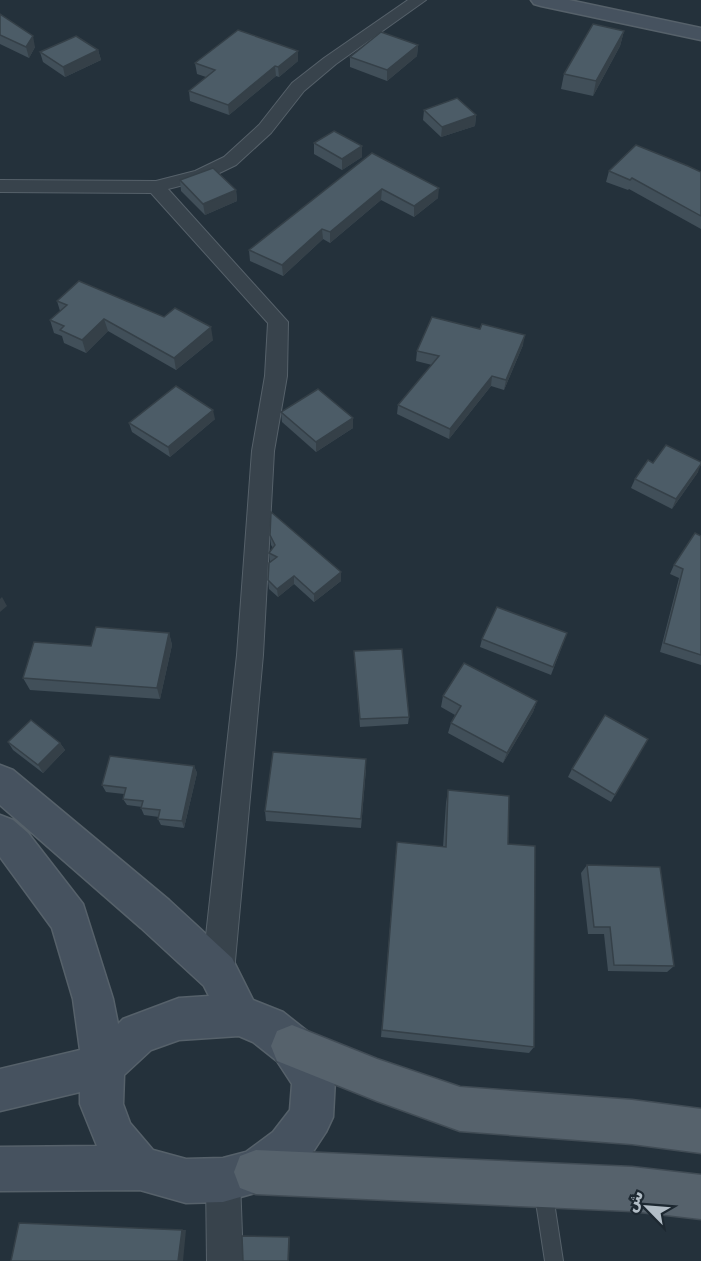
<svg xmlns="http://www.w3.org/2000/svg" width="701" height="1261" viewBox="0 0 701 1261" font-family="'DejaVu Sans',Cairo,sans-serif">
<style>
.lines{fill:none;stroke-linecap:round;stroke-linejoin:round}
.lane-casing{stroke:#56616a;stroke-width:2}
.street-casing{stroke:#56616a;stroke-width:2}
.secondary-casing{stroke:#56616a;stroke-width:3}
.primary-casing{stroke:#414c55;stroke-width:3}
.lane{fill:#38434c;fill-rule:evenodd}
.street{fill:#38434c;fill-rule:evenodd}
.secondary{fill:#46525f;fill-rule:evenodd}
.primary{fill:#56626c;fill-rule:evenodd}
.wall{fill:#414f59}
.shaded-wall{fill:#354048}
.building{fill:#4c5c67;stroke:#354048;stroke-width:1.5}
</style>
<rect width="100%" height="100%" fill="#24313b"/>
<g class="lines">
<defs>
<path id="lane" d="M543,1180L549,1183L552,1189L563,1261H545L534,1189L537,1183Z"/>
<g id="street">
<path d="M408,0H426L336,64L304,91L271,133L236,165L207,179L168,189L288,322L287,376L274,451L263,655L234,972L229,983L218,988L207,983L202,972L237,655L252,451L265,376L268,323L151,193L0,192V180L156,181L195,171L224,157L259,125L292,83L324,58Z"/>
<path d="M223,1163L235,1168L240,1180L243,1261H207L206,1180L211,1168Z"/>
</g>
<g id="secondary">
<path d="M531,0H569L701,28V40L541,6L534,4Z"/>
<path d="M0,765L13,770L169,900L232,958L253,1000L283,1012L307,1031L329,1064L335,1079L333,1117L326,1132L305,1164L272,1188L223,1202L186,1203L140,1190L0,1191V1147L97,1146L80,1104V1092L0,1111V1069L80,1050L73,999L52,928L0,857V815L13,820L28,833L83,904L113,999L118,1024L123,1019L179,998L209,996L204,986L141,928L0,805ZM239,1036L253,1042L277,1061L292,1084L290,1110L273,1132L246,1152L223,1158L186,1159L153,1150L130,1123L123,1104L124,1075L151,1050L179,1040Z"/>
</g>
<g id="primary">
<path d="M292,1025L377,1059L460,1087L632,1100L701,1109V1153L632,1144L460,1131L377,1101L277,1061L271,1046L277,1031Z"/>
<path d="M256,1150L632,1167L701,1175V1219L632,1211L256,1194L240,1188L234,1172L240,1156Z"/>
</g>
</defs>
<use href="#lane" class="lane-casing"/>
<use href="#street" class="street-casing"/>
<use href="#secondary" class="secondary-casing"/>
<use href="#primary" class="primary-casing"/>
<use href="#lane" class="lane"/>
<use href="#street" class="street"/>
<use href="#secondary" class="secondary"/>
<use href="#primary" class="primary"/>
</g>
<g class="wall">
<path d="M0,14L35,47L29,58L0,44Z"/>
<path d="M624,31L620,46L593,96L561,89L564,74Z"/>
<path d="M418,45L417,56L387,81L350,67V57Z"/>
<path d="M98,50L101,60L65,77L43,62L40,52Z"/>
<path d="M298,61L279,77L276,76L229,115L190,101L189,91L206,77L197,74L195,63Z"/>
<path d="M424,110L476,115L475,126L441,137L423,120Z"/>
<path d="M314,143L362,157L342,170L314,154Z"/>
<path d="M372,153L438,198L414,217L381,200L330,243L323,239L283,276L250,261L249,250Z"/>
<path d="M609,171L701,172V229L629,189L628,190L606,182Z"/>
<path d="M180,180L236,190L237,201L205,215L181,191Z"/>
<path d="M57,301L213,340L176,370L108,331L86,353L64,343L62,336L54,333L50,320L60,311Z"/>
<path d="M523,345L504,390L491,386L449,439L397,414L398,405L432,365L416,361L417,351Z"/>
<path d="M281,412L353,418V428L316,452L282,422Z"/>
<path d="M215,419L170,457L132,432L129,423Z"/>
<path d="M653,463L698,472L672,509L631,488L635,479Z"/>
<path d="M270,535L341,572V581L314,602L294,584L278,597L269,589L268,580L270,562L269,553L273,548L271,545Z"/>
<path d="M701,536V665L660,652L679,578L670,574L674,565Z"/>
<path d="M169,633L172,645L160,699L30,690L23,678L91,646Z"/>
<path d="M567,633L551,675L480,647L482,639Z"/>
<path d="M354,651L409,717L408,724L360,727Z"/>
<path d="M443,696L537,701L533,712L503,763L448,733L451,723L455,715L441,707Z"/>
<path d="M648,739L611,802L568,777L572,769Z"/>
<path d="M8,742L60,743L65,750L43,773L13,750Z"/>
<path d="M194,766L197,773L184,828L161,825L158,819L159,817L144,815L141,808L142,807L127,805L123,799L124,794L106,792L102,785Z"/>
<path d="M366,769L361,828L266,821L265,811Z"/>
<path d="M448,790L508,844L534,1047L529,1053L381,1037L396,853L443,847L446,803Z"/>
<path d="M587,865L674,966L667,972L608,971L604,934H588L581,873Z"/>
</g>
<g class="shaded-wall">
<path d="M624,31L620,46L593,96L596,81Z"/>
<path d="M33,36L35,47L29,58L26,47Z"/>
<path d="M418,45L417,56L387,81V70Z"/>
<path d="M98,50L101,60L65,77L63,67Z"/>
<path d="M298,51V61L279,77L278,67Z"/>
<path d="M275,66L276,76L229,115L228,105Z"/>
<path d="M476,115L475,126L441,137L442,127Z"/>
<path d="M362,146V157L342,170V159Z"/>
<path d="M439,188L438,198L414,217V206Z"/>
<path d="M382,189L381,200L330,243V232Z"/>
<path d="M236,190L237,201L205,215L203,204Z"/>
<path d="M322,229L323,239L283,276L282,265Z"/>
<path d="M104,319L108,331L86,353L82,340Z"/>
<path d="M211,327L213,340L176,370L174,358Z"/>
<path d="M525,335L523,345L504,390L506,380Z"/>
<path d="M492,376L491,386L449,439L450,429Z"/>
<path d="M213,410L215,419L170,457L168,447Z"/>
<path d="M353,418V428L316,452V442Z"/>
<path d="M701,464L698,472L672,509L676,499Z"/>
<path d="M341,572V581L314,602V594Z"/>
<path d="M294,576V584L278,597L277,589Z"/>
<path d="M2,597L7,606L0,612V599Z"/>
<path d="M169,633L172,645L160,699L157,688Z"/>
<path d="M537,701L533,712L503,763L507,753Z"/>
<path d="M60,743L65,750L43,773L38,765Z"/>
<path d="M194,766L197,773L184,828L182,821Z"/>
<path d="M182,1230H186L183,1261H178Z"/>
<path d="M289,1237H290L289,1261H288Z"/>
</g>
<g class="building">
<path d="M0,14L33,36L26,47L0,35Z"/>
<path d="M593,24L624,31L596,81L564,74Z"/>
<path d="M238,30L298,51L278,67L275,66L228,105L189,91L215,70L195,63Z"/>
<path d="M381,32L418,45L387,70L350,57Z"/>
<path d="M76,36L98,50L63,67L40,52Z"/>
<path d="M457,98L476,115L442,127L424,110Z"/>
<path d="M334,131L362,146L342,159L314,143Z"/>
<path d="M636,145L688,166L701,172V216L632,178L630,180L609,171Z"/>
<path d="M372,153L439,188L414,206L382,189L330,232L322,229L282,265L249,250Z"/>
<path d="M213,168L236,190L203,204L180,180Z"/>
<path d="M79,281L164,317L175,308L211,327L174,358L104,319L82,340L60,330L64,326L50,320L67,305L57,301Z"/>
<path d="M432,317L480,329L482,324L525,335L506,380L492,376L450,429L398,405L439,356L417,351Z"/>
<path d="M176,386L213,410L168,447L129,423Z"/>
<path d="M318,389L353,418L316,442L281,412Z"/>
<path d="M666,445L701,462V464L676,499L635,479L648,460L653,463Z"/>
<path d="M271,512L341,572L314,594L294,576L277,589L268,580L269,563L277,557L269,553L275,545L270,535Z"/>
<path d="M695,533L701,536V655L664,643L683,569L674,565Z"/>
<path d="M497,607L567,633L553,667L482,639Z"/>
<path d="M96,627L169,633L157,688L23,678L34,642L91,646Z"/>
<path d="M402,649L409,717L360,719L354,651Z"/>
<path d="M464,663L537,701L507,753L451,723L461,706L443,696Z"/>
<path d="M605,715L648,739L615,795L572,769Z"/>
<path d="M31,720L60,743L38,765L8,742Z"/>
<path d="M273,752L366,759L361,819L265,811Z"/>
<path d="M110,756L194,766L182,821L158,819L160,810L141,808L143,801L123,799L126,788L102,785Z"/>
<path d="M448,790L509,796L508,844L535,846L534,1047L382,1030L397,842L446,847Z"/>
<path d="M587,865L660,867L674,966L614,965L610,927H594Z"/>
<path d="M19,1223L182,1230L178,1261H11Z"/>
<path d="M242,1236L289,1237L288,1261H243Z"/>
</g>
<g transform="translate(647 1207) rotate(295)" stroke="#1d2831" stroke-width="4.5" paint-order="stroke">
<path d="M0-4.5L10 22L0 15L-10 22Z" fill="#b3bec7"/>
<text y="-9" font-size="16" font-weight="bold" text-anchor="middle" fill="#b3bec7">ش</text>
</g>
</svg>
